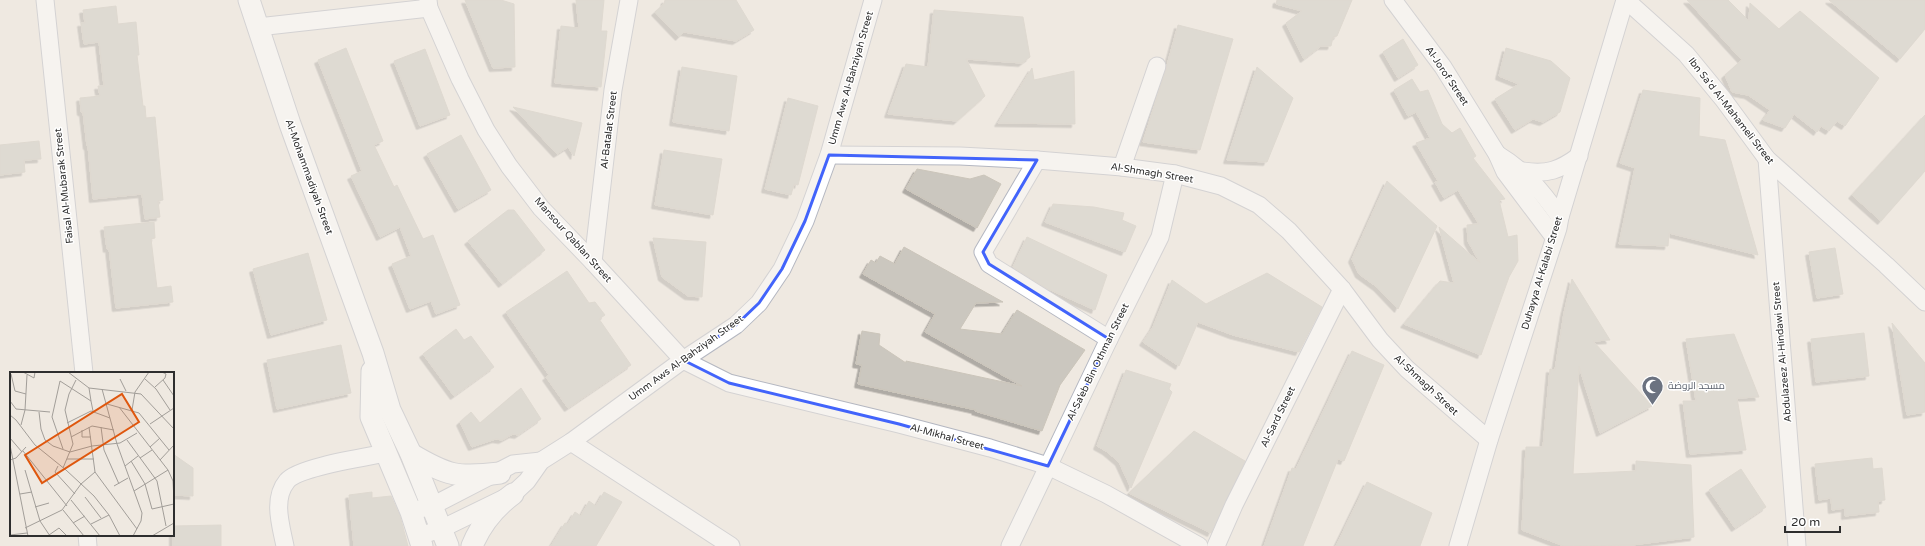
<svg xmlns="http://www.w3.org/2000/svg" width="1925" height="546" viewBox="0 0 1925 546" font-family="'Varela Round',Cairo,sans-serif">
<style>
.building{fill:#cbc7bf;stroke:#cbc5ba;filter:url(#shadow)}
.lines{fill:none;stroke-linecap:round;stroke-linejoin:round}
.minor-casing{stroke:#b4b7c1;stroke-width:19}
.tertiary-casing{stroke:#b4b7c1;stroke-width:23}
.minor{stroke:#fff;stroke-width:17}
.tertiary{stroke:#fff;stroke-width:21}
.marked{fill:none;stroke:#4264fb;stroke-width:3;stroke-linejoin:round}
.labels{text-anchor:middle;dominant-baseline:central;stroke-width:3;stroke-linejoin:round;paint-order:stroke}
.street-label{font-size:10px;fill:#2e2e2e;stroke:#fff}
.worship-label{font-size:10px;fill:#5b616d;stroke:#fff;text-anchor:start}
.inset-road{fill:none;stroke:#a29e99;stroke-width:1}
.view{fill:#df570e;fill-opacity:0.15;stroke:#df570e;stroke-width:2}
.inset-edge{fill:none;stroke:#2e2e2e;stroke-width:2}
</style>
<defs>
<filter id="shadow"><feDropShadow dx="-3.5" dy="3.5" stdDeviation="0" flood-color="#0004"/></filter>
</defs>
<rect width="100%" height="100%" fill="#efe9e1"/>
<g class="building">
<path d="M465,0H501L514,4L515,67L493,68Z"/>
<path d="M576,0H604L601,31H607L601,87L555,83L561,26L579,28Z"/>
<path d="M665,0H736L754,30L736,41L684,32L679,37L655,12L664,4Z"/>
<path d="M1277,0H1352L1337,36L1333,37L1331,46H1321L1304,59L1286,23L1302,11L1276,4Z"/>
<path d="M1687,0H1728L1749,21L1750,3L1779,29L1800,11L1879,78L1845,126L1837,121L1829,131L1821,126L1817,132L1794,114L1785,128L1763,120L1770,110L1748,95L1732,92L1725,75L1742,60Z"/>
<path d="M1829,0H1925V29L1900,59Z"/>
<path d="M116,6L118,24L136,22L139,55H137L143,106H145L146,118L155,117L163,200L158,201L160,217L145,219L142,194L93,199L88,146H87L83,112H81L80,98L100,96L98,86H104L99,42L84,44L81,23H85L83,10Z"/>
<path d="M934,10L1023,17L1030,57L1022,63L966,59L985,96L957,121L888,114L906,64L928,67Z"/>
<path d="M1178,25L1233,39L1200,150L1143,142L1166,69Z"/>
<path d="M1403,39L1418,65L1398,78L1383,52Z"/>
<path d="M346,48L383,141L374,145L394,187L397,185L423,239L433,235L460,305L436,314L431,301L410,309L392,264L411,256L400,227L380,237L351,176L362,171L318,60Z"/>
<path d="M1506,48L1551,61L1570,78L1560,112L1543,122L1533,119L1515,130L1495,99L1519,84L1499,76Z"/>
<path d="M425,49L450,115L420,126L394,61Z"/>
<path d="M682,67L737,76L729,131L673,122Z"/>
<path d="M1257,67L1293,98L1267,162L1227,160Z"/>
<path d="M1032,68L1034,80L1074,71L1075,124L998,123Z"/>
<path d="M1412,79L1420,92L1428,90L1442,124L1452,133L1460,128L1476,156L1473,158L1505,199L1499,200L1508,237L1517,235L1518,261L1509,277L1481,355L1404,324L1440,281L1454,283L1439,227L1480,263L1468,241L1467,225L1479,224L1458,190L1444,198L1435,182L1438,181L1416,143L1430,138L1416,112L1408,116L1394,90Z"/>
<path d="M1643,90L1700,98L1699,136L1725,140L1758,255L1669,233L1668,246L1619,244L1635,168L1620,163Z"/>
<path d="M788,98L818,106L798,185L794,184L791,195L765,189Z"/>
<path d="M513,107L582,123L574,156L568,147L557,154Z"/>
<path d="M1925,115V171L1881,221L1852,195Z"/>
<path d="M461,135L491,190L458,209L427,154Z"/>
<path d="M39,141L41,159L24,160L25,172L0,175V145Z"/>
<path d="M664,150L722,159L713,215L655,205Z"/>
<path d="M917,169L970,179L984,175L1001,184L977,228L906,189Z"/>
<path d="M1387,181L1437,226L1398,309L1377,287L1359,274L1352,259Z"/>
<path d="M1053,204L1094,207L1124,213L1122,220L1136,226L1125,252L1045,222Z"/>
<path d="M508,210H514L545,250L502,284L468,241Z"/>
<path d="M154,222L155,238L151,239L157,288L171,286L173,302L116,308L109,248L107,249L104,227Z"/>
<path d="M1027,237L1107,275L1095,310L1046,288L1013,267Z"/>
<path d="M653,238L706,242L702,297L688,296L662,277Z"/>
<path d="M904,247L1003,302L976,303L960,329L1002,334L1017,310L1085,350L1060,385L1042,431L975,411L976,410L858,384L862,365L856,364L862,331L880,334L879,345L906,363V361L1022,386L925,332L935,314L863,274L871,260L876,263L880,256L895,264Z"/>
<path d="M1835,248L1843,294L1817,298L1809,252Z"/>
<path d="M308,253L327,320L271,335L253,269Z"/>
<path d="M567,271L589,303L595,302L605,315L599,319L631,365L568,408L546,377L549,375L506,312Z"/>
<path d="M1267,273L1322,307L1299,352L1233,335L1198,322L1179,366L1143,342L1153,327L1172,280L1206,304Z"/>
<path d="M1572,279L1610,340L1593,341L1652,406L1600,433L1579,366L1573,474L1636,471V461L1691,465L1694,537L1632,545L1564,546L1522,530L1526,447H1543L1550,369L1555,370L1564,313Z"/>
<path d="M1892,323L1925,363V412L1907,415Z"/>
<path d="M456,329L464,340L471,336L494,367L454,396L423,354Z"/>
<path d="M1864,333L1869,376L1816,382L1811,339Z"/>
<path d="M1734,334L1759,397L1737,398L1746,450L1690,454L1683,401H1696L1686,339Z"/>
<path d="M341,345L351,393L277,409L267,360Z"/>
<path d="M1352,351L1384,365L1344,461L1338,459L1303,546H1264L1292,468L1296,469Z"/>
<path d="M1126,370L1171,384L1169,389L1172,392L1131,488L1119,462L1106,451L1097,446Z"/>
<path d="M521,388L541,419L518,435L513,434L502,440L496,439L472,447L460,422L471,412L480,423Z"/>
<path d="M1194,431L1245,461L1211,533L1129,493Z"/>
<path d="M173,454L193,468V496L173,495Z"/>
<path d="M1872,458L1873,469L1882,468L1885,500L1878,501L1879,512L1845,516V508L1832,510L1831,498L1819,500L1815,464Z"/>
<path d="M1741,469L1766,507L1735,528L1709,490Z"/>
<path d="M1367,482L1432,513L1420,546H1336Z"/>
<path d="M372,492V498L391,496L400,516L408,546H354L349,495Z"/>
<path d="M604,492L622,502L596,546H551L565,523L568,524L575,512L581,516L589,501L596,506Z"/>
<path d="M221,525V546H173V526Z"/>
</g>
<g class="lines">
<defs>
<g id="minor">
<path d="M45,0L84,373"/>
<path d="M428,0L429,8L460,79L486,130L509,166L541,208L593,262L683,360L729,383L899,424L990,448L1048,466L1106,494L1199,546"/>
<path d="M1393,0L1443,67L1497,154L1505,172L1554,237"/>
<path d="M1626,0L1686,54L1723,99L1767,159L1886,265L1925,302"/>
<path d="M258,27L429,8"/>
<path d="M1497,154C1525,171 1541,190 1560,217"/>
<path d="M829,155L960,156L1037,160L1122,167L1175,174L1221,186L1259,205L1289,231L1342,289L1380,340L1407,369L1489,440"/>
<path d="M1767,159L1797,546"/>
<path d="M1037,160L983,252L989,264L1109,339"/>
<path d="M1122,167L1157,66"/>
<path d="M1523,171C1547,175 1560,170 1579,156"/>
<path d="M593,262L613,90L629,0"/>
<path d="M571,442L731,546"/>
<path d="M420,509L432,506L513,464L541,461"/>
<path d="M87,535L88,546"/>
<path d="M419,536L441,529L513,494L527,481L541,461L571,442L683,360L736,325L759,303L782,269L805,221L829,155L873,0"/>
<path d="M285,546C281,526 272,499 287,481C298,467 367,457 386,453"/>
<path d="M1010,546L1109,339L1160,237L1175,174"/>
<path d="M1216,546L1234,505L1342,289"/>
<path d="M1458,546L1489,440L1558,228L1560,217L1625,0"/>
</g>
<g id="tertiary">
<path d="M249,0L290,124L373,353L390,410L411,454L448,546"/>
<path d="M372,371L371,417L411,512L422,546"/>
<path d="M411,454C448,476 457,478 500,473"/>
<path d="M472,546C481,524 494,508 513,494"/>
</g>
</defs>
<use href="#minor" class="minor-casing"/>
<use href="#tertiary" class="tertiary-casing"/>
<use href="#minor" class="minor"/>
<use href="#tertiary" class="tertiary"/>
</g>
<path d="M0 0H1925V546H0ZM829,155L1037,160L983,252L989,264L1109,339L1048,466L899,424L729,383L683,360L736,325L759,303L782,269L805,221Z" fill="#efe9e1" fill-opacity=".55" fill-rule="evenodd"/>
<path class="marked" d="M829,155L1037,160L983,252L989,264L1109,339L1048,466L899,424L729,383L683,360L736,325L759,303L782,269L805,221Z"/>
<defs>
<symbol id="mosque-pin" viewBox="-11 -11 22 30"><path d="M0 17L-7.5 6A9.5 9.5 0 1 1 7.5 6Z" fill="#6b7280" stroke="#fff"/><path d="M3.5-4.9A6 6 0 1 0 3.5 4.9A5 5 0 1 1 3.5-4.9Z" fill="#fff"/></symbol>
</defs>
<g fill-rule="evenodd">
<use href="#mosque-pin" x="1640" y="374" width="25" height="34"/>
</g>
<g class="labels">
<g class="street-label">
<text transform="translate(1447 76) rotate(56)">Al-Jorof Street</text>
<text transform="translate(851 78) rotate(-74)">Umm Aws Al-Bahziyah Street</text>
<text transform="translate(1731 111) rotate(52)">Ibn Sa'd Al-Mahameli Street</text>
<text transform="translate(609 130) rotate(-83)">Al-Batalat Street</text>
<text transform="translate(1152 173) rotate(9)">Al-Shmagh Street</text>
<text transform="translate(309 177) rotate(70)">Al-Mohammadiyah Street</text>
<text transform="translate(64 186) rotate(-96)">Faisal Al-Mubarak Street</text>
<text transform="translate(573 240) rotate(48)">Mansour Qablan Street</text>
<text transform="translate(1542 273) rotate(-73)">Duhayya Al-Kalabi Street</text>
<text transform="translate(1782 352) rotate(-95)">Abdulazeez Al-Hindawi Street</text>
<text transform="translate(686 358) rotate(-36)">Umm Aws Al-Bahziyah Street</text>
<text transform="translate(1098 362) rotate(-64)">Al-Sa‘eb Bin Othman Street</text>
<text transform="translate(1426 385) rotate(43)">Al-Shmagh Street</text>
<text transform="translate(1278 417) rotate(-64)">Al-Sard Street</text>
<text transform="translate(947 437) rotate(15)">Al-Mikhal Street</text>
</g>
<g class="worship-label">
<text x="1668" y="386">مسجد الروضة</text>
</g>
</g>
<g transform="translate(10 372)">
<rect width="164" height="164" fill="#efe9e1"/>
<path class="inset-road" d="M13,0L24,6L25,0M58,0L79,16L131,22L164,57M1,2L5,19L16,22M110,7L116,19M135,7L146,17L160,38M153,8L164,24M145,15L155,6L156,2L152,0M79,16L81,29M92,17L107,72L132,141L131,149L123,164M0,29L6,37L40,40M97,32L129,41L159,78M109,35L158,98L163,109L164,129M122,38L125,20L139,0M29,40L31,57L35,68L43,74L60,80L82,74L110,71L127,61M0,43L6,48L25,73L56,98L84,124L99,143L110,164M57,51L81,39L100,46M140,52L164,36M11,53L15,38L17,3M91,55L94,78L109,112M72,58V65H81M61,65L82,54L104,58M0,66L12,80M117,68L147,109L156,154M0,73L18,164M140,75L150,66M53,77L42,45L50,9L81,29L83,39M13,79L57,134M130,86L142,78M57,87H84M0,88L6,86L16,75M150,88L164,73M121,89L135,112L142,137L164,132M48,94L45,100L65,122M115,94L128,84M53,96L63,72L55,38L59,22L66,8M15,98L30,149L40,164M85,100L127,157M104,114L118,106M124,119L158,98M10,122L22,120M75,125L91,146M61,128L90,164M25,135L39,131M53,138L74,164M63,151L75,144M81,152L99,143M15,156L52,138L71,112L85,100L79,55M0,163L17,161M39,163L49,156L57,164M142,164L164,151"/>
<path class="view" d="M112,22L129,50L32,111L15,83Z"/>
<rect width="164" height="164" class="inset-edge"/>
</g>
<path d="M1785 526v6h55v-6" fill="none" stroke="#2e2e2e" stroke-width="2"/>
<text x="1791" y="526" font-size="12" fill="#2e2e2e" stroke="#ffffff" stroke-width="3" paint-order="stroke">20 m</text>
</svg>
